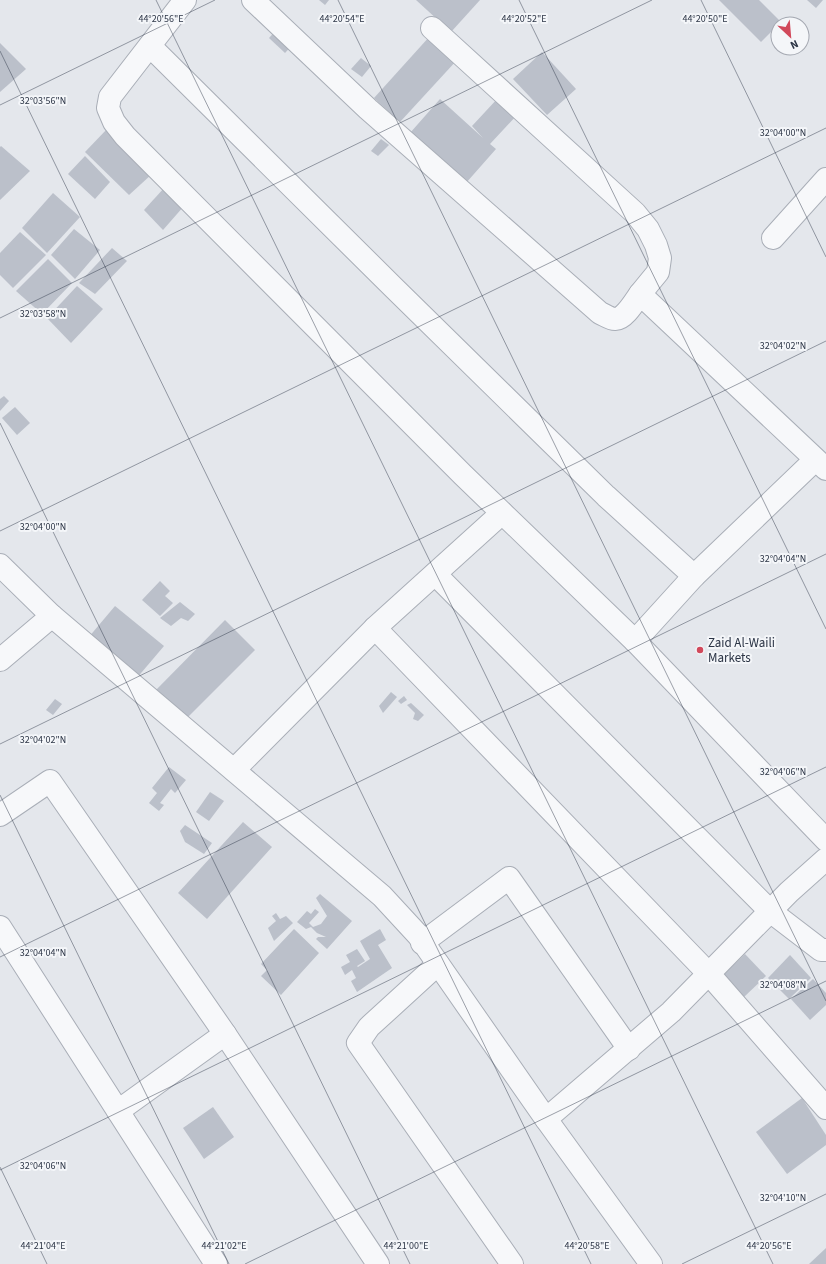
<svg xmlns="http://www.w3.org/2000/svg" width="826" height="1264" viewBox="0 0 826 1264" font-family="'Source Sans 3',sans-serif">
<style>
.building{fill:#bbc0ca}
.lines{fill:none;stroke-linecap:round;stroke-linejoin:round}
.minor-casing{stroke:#a9aeb7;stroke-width:24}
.minor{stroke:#f7f8fa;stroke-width:22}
.ticks{fill:none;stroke:#2b3445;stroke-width:1;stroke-opacity:0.45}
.poi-dot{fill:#d1495b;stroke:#f4f6f9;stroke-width:1.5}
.labels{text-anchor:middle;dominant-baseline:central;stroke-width:4;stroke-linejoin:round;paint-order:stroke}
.poi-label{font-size:13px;fill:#2b3445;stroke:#f4f6f9;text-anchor:start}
.ticks-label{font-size:10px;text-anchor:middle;fill:#2b3445;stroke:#f4f6f9;stroke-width:4;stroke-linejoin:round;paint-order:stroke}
</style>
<rect width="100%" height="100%" fill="#e4e7ec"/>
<g class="building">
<path d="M319,0H329L325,5Z"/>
<path d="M416,0H480L451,32Z"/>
<path d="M719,0H759L781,22L761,42Z"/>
<path d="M807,0H823L816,8Z"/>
<path d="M279,27L295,42L285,53L269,38Z"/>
<path d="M430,36L457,60L400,122L374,98Z"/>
<path d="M0,43L26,69L0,92Z"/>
<path d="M542,52L576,89L547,115L513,79Z"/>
<path d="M361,58L371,66L362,77L351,69Z"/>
<path d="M498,98L517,115L490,144L496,149L466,183L410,133L440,99L483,138L472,126Z"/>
<path d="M108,128L152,174L129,195L85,152Z"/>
<path d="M381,139L389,145L378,156L371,151Z"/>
<path d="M1,146L30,171L0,200V147Z"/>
<path d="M85,156L110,182L95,199L68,174Z"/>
<path d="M165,187L184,206L163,230L144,210Z"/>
<path d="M53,193L80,217L47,253L22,228Z"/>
<path d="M74,229L100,250L75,279L51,255Z"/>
<path d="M20,232L46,255L13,288L0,275V253Z"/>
<path d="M112,248L127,261L95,294L79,283Z"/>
<path d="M48,259L72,283L42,314L16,291Z"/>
<path d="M77,286L103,309L71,343L47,318Z"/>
<path d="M4,396L9,401L0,411V399Z"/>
<path d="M15,407L30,423L17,435L2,418Z"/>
<path d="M160,581L170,591L165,596L173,603L160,616L142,600Z"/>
<path d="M180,602L195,614L188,621L181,618L171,626L160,618Z"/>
<path d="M115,606L164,646L136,679L88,638Z"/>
<path d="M225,620L255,650L185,720L155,691Z"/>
<path d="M391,692L397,697L383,713L379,706Z"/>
<path d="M404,696L407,700L401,704L398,701Z"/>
<path d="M55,699L62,704L53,715L46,710Z"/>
<path d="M411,703L424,715L418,721L413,719L415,713L407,705Z"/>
<path d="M169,767L186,780L175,793L171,789L160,803L164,805L159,811L149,803L157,793L152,788Z"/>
<path d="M210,792L224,801L209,821L196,812Z"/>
<path d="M243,822L272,847L207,919L178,893Z"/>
<path d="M185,825L212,843L204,854L185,842L180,831Z"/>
<path d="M320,894L352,921L327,949L316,939L318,937H326L317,933L311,927L306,929L297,922L307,911L311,914L315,909L319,912L309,923L313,927L321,924L327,916L316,898Z"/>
<path d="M276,913L280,919L286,916L293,923L274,941L268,928L276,921L272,916Z"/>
<path d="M294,929L319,953L281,995L261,976L267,970L261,964Z"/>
<path d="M380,929L386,940L378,945L392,968L357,992L351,981L356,978L352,970L345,975L341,967L350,962L346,955L357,949L365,961L357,966L358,967L370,959L360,941Z"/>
<path d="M745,954L766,976L744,997L723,975Z"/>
<path d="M790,955L811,978L789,999L768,978Z"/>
<path d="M813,979L826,993V1005L810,1020L791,999Z"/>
<path d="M802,1098L826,1135V1145L787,1174L756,1132Z"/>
<path d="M213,1107L234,1137L204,1159L183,1128Z"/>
<path d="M826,1248V1264H809Z"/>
</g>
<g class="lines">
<defs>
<g id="minor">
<path d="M185,0L110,97L108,108L114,122L125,136L463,475L635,641L826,840"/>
<path d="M253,0L368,109L600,313C605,315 610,319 615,319C624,320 635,301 640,294L826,469"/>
<path d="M432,28L635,213L648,229L656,245L660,258L658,272L640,294"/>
<path d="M150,46L393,287L606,496L694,576"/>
<path d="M773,238L826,179"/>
<path d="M0,565L52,616L382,896L418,935L546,1119L651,1264"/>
<path d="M435,574L770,911L821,950H826"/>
<path d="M375,628L709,974L826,1108"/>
<path d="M635,641L694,576L815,460"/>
<path d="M0,660L52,616"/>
<path d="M234,770L375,628L502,513"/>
<path d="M0,815L50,781L225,1034L378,1264"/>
<path d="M0,927L216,1264"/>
<path d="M422,943L509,878L629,1049"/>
<path d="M438,964L369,1027L358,1043L512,1264"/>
<path d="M118,1111L225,1034"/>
<path d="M546,1119L671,1012L789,892L826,859"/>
</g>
</defs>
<use href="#minor" class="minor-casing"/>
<use href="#minor" class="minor"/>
</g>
<path class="ticks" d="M156,0L773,1264M338,0L826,1001M519,0L826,629M701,0L826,257M0,51L591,1264M0,105L215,0M0,318L652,0M0,423L410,1264M0,531L826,128M0,744L826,341M0,795L229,1264M0,957L826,554M0,1167L47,1264M0,1170L826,767M245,1264L826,981M682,1264L826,1194"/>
<circle class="poi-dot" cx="700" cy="650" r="4"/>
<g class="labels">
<g class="poi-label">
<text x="708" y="643">Zaid Al-Waili<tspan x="708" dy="15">Markets</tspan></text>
</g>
</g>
<g class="ticks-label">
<text x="161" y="22">44°20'56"E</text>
<text x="342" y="22">44°20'54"E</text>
<text x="524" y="22">44°20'52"E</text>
<text x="705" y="22">44°20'50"E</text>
<text x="43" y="104">32°03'56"N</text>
<text x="783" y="136">32°04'00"N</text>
<text x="43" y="317">32°03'58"N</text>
<text x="783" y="349">32°04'02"N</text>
<text x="43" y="530">32°04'00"N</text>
<text x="783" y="562">32°04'04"N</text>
<text x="43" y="743">32°04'02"N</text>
<text x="783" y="775">32°04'06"N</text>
<text x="43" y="956">32°04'04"N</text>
<text x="783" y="988">32°04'08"N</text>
<text x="43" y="1169">32°04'06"N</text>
<text x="783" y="1201">32°04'10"N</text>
<text x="43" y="1249">44°21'04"E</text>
<text x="224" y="1249">44°21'02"E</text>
<text x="406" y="1249">44°21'00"E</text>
<text x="587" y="1249">44°20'58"E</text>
<text x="769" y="1249">44°20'56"E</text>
</g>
<g transform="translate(790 36) rotate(154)"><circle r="19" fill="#f4f6f9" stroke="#a4a8b1"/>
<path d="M0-3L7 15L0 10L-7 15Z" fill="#d1495b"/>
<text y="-6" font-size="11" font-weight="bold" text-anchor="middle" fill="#2b3445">N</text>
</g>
</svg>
